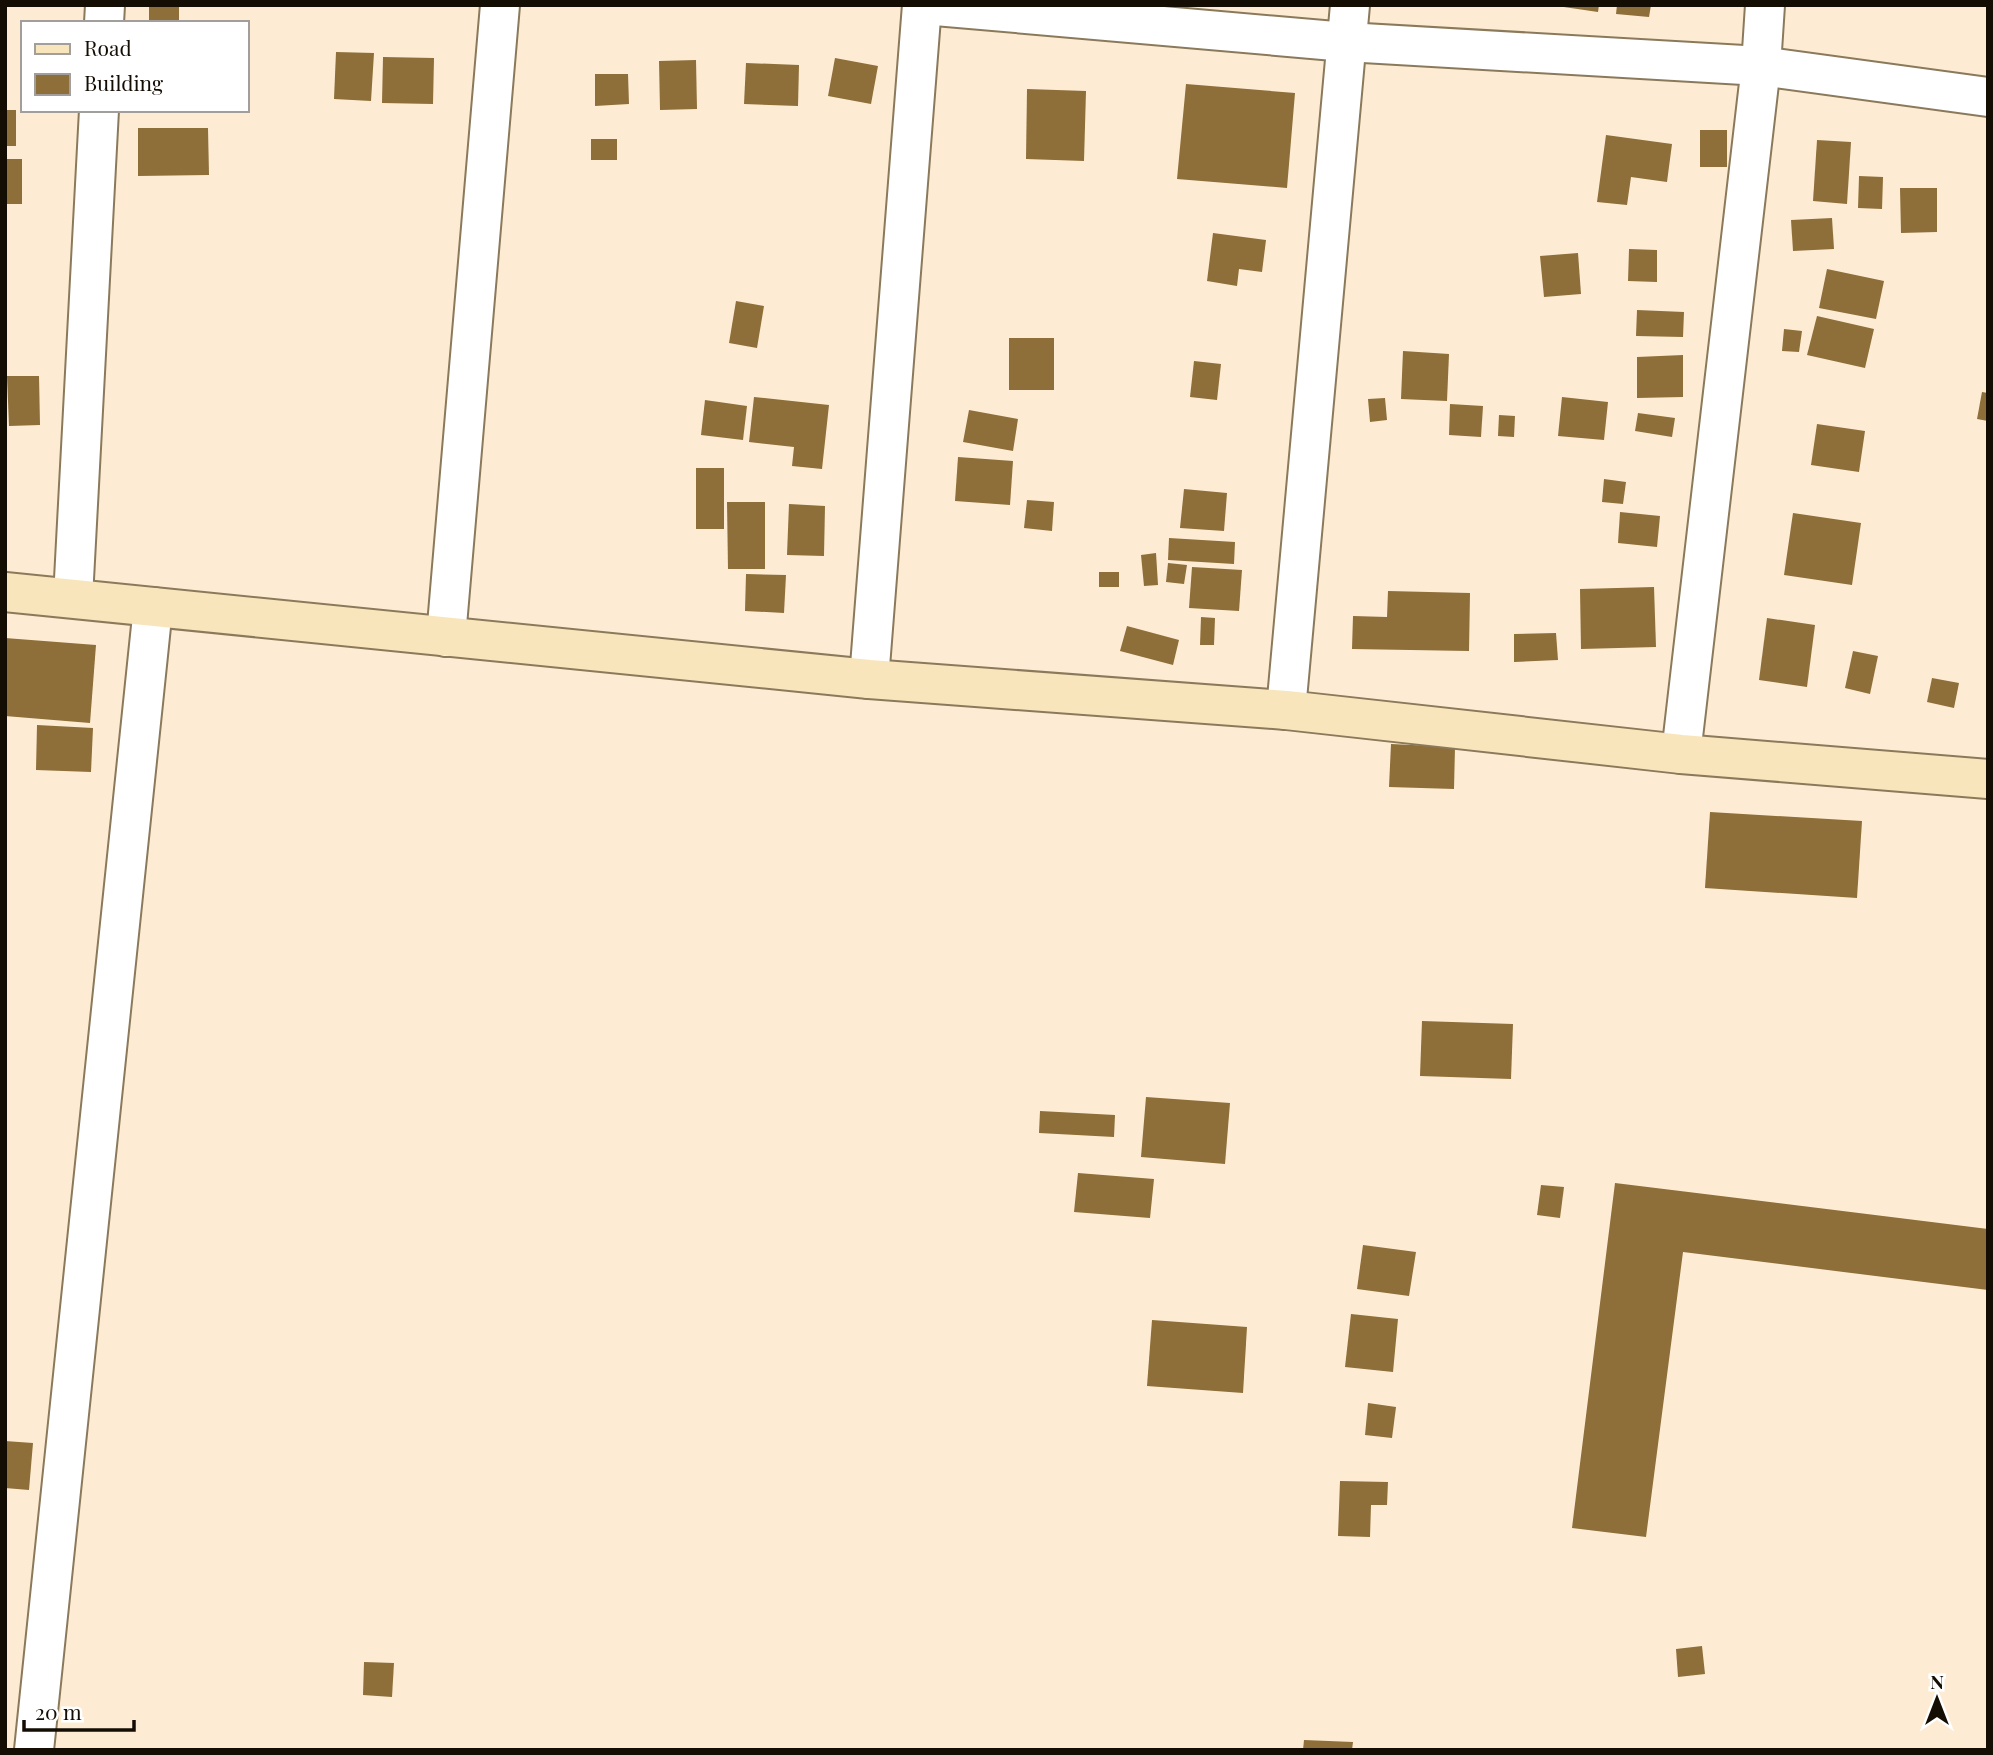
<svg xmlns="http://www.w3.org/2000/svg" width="1993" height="1755" viewBox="0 0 1993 1755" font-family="'Playfair Display',serif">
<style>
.building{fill:#8e6e39}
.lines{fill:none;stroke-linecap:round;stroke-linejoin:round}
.street-casing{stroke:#8b795b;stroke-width:42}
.secondary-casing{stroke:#8b795b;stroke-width:42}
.street{stroke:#fff;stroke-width:38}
.secondary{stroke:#f9e5bb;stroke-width:38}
</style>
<rect width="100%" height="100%" fill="#fdecd3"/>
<g class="building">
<rect x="149" y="5" width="30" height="18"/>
<path d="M1550,5H1599L1598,12Z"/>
<path d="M1617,5H1651L1649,17L1616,14Z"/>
<path d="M336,52L374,53L371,101L334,99Z"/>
<path d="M383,57L434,58L433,104L382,103Z"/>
<path d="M835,58L878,66L871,104L828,96Z"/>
<path d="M696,60L697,109L660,110L659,61Z"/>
<path d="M746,63L799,65L798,106L744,104Z"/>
<path d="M595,74H628L629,104L595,106Z"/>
<path d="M1186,84L1295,93L1287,188L1177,179Z"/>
<path d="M1027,89L1086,91L1084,161L1026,159Z"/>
<rect x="5" y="110" width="11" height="36"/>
<path d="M138,128H208L209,175L138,176Z"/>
<rect x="1700" y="130" width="27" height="37"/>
<path d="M1606,135L1672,144L1667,182L1631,177L1627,205L1597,202Z"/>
<rect x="591" y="139" width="26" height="21"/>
<path d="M1817,140L1851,142L1847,204L1813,201Z"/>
<rect x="5" y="159" width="17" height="45"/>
<path d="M1859,176L1883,177L1882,209L1858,208Z"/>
<path d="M1900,188H1937V232L1901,233Z"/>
<path d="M1832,218L1834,249L1793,251L1791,220Z"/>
<path d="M1213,233L1266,240L1262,272L1239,269L1237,286L1207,281Z"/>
<path d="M1629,249L1657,250V282L1628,281Z"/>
<path d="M1578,253L1581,294L1544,297L1540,256Z"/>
<path d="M1827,269L1884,281L1876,319L1819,308Z"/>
<path d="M736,301L764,306L757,348L729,343Z"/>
<path d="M1637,310L1684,312L1683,337L1636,336Z"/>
<path d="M1817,316L1874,329L1865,368L1807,355Z"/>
<path d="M1784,329L1802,331L1799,352L1782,351Z"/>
<rect x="1009" y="338" width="45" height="52"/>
<path d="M1403,351L1449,354L1447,401L1401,399Z"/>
<path d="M1683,355V397L1637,398V357Z"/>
<path d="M1194,361L1221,364L1217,400L1190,397Z"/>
<path d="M7,376H39L40,425L9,426Z"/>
<path d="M1982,392L1988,393V421L1977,419Z"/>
<path d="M754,397L829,405L822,469L792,466L794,447L749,442Z"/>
<path d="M1562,397L1608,402L1604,440L1558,436Z"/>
<path d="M1385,398L1387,420L1370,422L1368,399Z"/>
<path d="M705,400L747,406L743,440L701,435Z"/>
<path d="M1450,404L1483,406L1481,437L1449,435Z"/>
<path d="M969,410L1018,419L1013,451L963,442Z"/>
<path d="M1638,413L1675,418L1672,437L1635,431Z"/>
<path d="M1499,415L1515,416L1514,437L1498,436Z"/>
<path d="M1817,424L1865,431L1859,472L1811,465Z"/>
<path d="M958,457L1013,461L1010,505L955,501Z"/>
<rect x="696" y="468" width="28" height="61"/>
<path d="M1604,479L1626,482L1623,504L1602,502Z"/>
<path d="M1184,489L1227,493L1224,531L1180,528Z"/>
<path d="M1027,500L1054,502L1052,531L1024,528Z"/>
<path d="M727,502H765V569H728Z"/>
<path d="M789,504L825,506L824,556L787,555Z"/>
<path d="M1620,512L1660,516L1657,547L1618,543Z"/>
<path d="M1793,513L1861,523L1852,585L1784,575Z"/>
<path d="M1169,538L1235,542L1234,564L1168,560Z"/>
<path d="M1156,553L1158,585L1144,586L1141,555Z"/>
<path d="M1168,563L1187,565L1184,584L1166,582Z"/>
<path d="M1192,567L1242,570L1239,611L1189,608Z"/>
<rect x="1099" y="572" width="20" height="15"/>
<path d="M746,574L786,575L784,613L745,611Z"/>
<path d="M1654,587L1656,647L1581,649L1580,589Z"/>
<path d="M1388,591L1470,593L1469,651L1352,649L1353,616L1387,617Z"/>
<path d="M1201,617L1215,618L1214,645H1200Z"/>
<path d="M1767,618L1815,625L1807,687L1759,680Z"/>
<path d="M1127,626L1179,640L1173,665L1120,651Z"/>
<path d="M1556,633L1558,660L1514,662V634Z"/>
<path d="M5,638L96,645L90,723L5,716Z"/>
<path d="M1853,651L1878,656L1870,694L1845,688Z"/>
<path d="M1932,678L1959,683L1954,708L1927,702Z"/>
<path d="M37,725L93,728L91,772L36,770Z"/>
<path d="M1391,744L1455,747L1454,789L1389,787Z"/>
<path d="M1710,812L1862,821L1857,898L1705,888Z"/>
<path d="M1422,1021L1513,1024L1511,1079L1420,1076Z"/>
<path d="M1146,1097L1230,1103L1225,1164L1141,1157Z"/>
<path d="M1040,1111L1115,1115L1114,1137L1039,1133Z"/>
<path d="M1078,1173L1154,1179L1150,1218L1074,1212Z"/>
<path d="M1615,1183L1988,1229V1290L1683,1252L1646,1537L1572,1528Z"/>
<path d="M1541,1185L1564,1187L1560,1218L1537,1215Z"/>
<path d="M1363,1245L1416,1252L1409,1296L1357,1289Z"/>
<path d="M1351,1314L1398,1319L1393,1372L1345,1367Z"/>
<path d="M1152,1320L1247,1327L1243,1393L1147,1386Z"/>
<path d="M1368,1403L1396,1407L1392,1438L1365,1435Z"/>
<path d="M5,1441L33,1443L29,1490L5,1488Z"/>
<path d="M1340,1481L1388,1482L1387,1505H1371L1370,1537L1338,1536Z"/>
<path d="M1702,1646L1705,1674L1678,1677L1676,1649Z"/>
<path d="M364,1662L394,1663L392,1697L363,1695Z"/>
<path d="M1304,1740L1353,1742L1352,1750H1303Z"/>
</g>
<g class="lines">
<defs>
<g id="street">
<path d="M924,5L1346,42L1761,66L1988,97"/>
<path d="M104,23L105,5"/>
<path d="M73,598L99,110"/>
<path d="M446,637L500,5"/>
<path d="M869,679L922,5"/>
<path d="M1286,710L1350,5"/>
<path d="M1681,754L1761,66L1765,5"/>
<path d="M34,1750L153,607"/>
</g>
<path id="secondary" d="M5,592L869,679L1286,710L1681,754L1988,779"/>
</defs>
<use href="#street" class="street-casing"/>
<use href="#secondary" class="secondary-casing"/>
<use href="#street" class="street"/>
<use href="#secondary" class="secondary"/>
</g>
<rect width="1993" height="1755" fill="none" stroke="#140d04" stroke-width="14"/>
<rect x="21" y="21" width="228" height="91" fill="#ffffff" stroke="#a19e9b" stroke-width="2"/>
<rect x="35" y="44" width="35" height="10" fill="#f9e5bb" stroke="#a19e9b" stroke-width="2"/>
<text x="84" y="56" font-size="21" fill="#140d04">Road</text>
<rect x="35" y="74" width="35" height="21" fill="#8e6e39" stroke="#a19e9b" stroke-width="2"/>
<text x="84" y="91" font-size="21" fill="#140d04">Building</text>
<g transform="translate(1937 1699)" stroke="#ffffff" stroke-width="5" paint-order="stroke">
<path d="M0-5L12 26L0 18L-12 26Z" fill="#140d04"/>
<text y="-10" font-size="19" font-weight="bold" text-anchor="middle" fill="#140d04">N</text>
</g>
<path d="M24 1720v10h110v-10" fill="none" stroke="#140d04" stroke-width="3.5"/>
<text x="35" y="1720" font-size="21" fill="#140d04" stroke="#ffffff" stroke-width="5" paint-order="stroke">20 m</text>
</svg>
